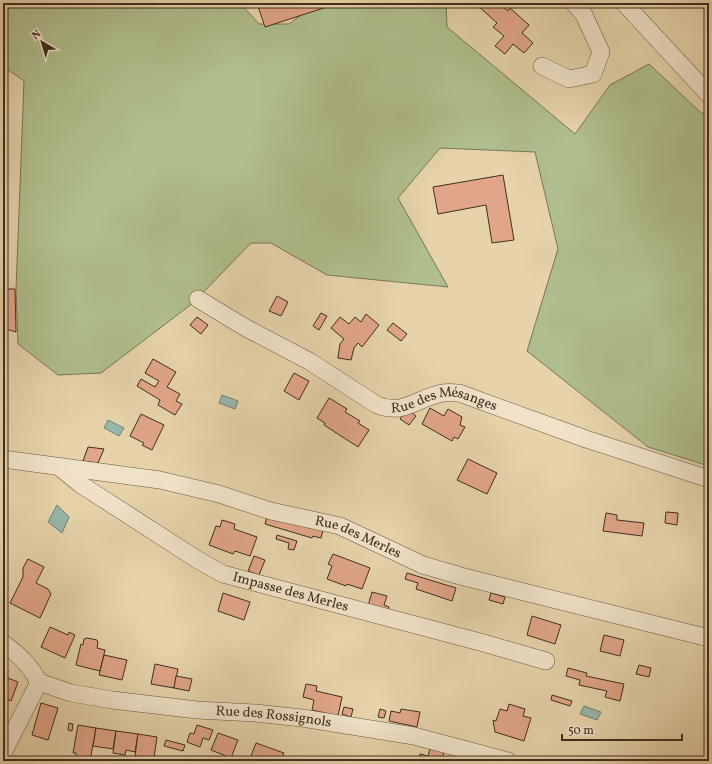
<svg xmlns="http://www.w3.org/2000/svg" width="712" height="764" viewBox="0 0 712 764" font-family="Vollkorn,serif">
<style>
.green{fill:#b0be8d;stroke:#797656}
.water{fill:#96b7ab;stroke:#748073}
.building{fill:#e0a687;stroke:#422d1e}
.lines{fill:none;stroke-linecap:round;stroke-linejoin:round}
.minor-casing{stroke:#6b5641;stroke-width:18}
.minor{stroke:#efe2c8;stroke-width:17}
.labels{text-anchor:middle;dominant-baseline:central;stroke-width:3;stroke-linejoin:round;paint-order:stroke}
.street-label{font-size:14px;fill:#422d1e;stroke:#efe2c8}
</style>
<rect width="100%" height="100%" fill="#e6d3aa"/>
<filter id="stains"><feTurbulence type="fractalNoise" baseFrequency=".005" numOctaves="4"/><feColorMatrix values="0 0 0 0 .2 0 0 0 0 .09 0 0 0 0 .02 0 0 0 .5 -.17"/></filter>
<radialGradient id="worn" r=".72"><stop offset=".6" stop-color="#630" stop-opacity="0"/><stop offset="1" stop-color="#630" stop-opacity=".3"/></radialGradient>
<path class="green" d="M3,3H240L259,24H289L317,3H446L447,27L575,134L610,85L649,64L699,111L709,117V466L648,447L527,351L558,249L535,152L440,148L398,198L448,287L327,275L271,243H251L193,303L101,373L58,375L18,344L16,290L24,81L3,66Z"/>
<g class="water">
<path d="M222,395L238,401L235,409L219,403Z"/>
<path d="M108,420L124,428L119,436L104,428Z"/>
<path d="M57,505L69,517L62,533L48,522Z"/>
<path d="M584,706L601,712L597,720L580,714Z"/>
</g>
<g class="building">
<path d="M257,3H335L336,4L265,27Z"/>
<path d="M477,3H498L508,11L510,8L529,25L522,33L533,43L524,53L513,44L505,54L495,46L504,36L493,27L497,23L476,4Z"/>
<path d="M503,175L514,240L492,243L486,205L438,214L433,187Z"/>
<path d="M3,289H15L16,332L3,328Z"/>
<path d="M277,296L288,302L281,316L269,311Z"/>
<path d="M321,313L327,316L319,330L313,326Z"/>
<path d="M366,314L379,325L362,347L358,343L354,348L351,360L338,358L340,344L344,339L331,328L340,317L349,324L355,317L361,322Z"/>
<path d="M197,317L208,325L201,334L190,325Z"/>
<path d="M393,323L407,334L401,341L387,330Z"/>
<path d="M153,359L176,372L167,387L180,394L176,401L182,404L175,415L158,405L160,400L137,386L141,379L155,387L159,381L145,373Z"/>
<path d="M294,373L309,381L299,400L284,391Z"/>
<path d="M329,398L347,409L345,412L360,421L358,423L369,430L358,447L324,425L325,423L317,418Z"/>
<path d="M430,408L444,416L448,409L462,417L460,425L465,427L458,439L454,437L452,441L422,424Z"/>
<path d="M407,409L416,416L409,425L400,419Z"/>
<path d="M141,414L164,425L152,450L142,445L144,443L130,436Z"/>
<path d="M88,447L104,449L98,463L83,461Z"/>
<path d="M468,459L497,473L487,494L457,480Z"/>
<path d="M666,512L678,513L677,525L665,523Z"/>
<path d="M606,513L617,515V520L644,523L642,536L603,531Z"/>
<path d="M267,517L323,530L321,538L313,536L312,538L265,524Z"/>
<path d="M222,520L235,524L234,529L257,537L250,556L235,551L233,554L209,545L216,526L220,527Z"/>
<path d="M277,535L297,541L294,550L288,549L289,543L276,539Z"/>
<path d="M333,554L370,568L362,589L347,584L346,586L327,579L332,566L328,564Z"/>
<path d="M254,556L265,560L259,575L248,571Z"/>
<path d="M28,559L44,567L36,583L48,589L51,594L40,618L10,603L23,577V568Z"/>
<path d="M407,573L456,588L452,601L416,589L418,583L405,579Z"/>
<path d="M372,592L387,596L384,605L389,607L388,611L368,606Z"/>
<path d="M223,593L250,602L244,620L218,611Z"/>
<path d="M491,593L505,597L503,604L489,600Z"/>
<path d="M532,616L561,625L555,644L527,635Z"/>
<path d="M50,627L68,635L69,632L75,635L65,658L41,647Z"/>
<path d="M604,635L624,640L620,656L600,651Z"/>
<path d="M87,638L97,640L98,642L97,648L105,650L100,671L76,665L81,644L83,645L84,639Z"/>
<path d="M104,655L127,660L122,680L99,675Z"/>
<path d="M155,664L178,669L174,688L151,684Z"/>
<path d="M639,665L651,668L649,677L636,674Z"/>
<path d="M568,668L587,673L586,676L624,684L620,701L605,697L607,691L579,685L580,680L566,676Z"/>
<path d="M3,670L8,671L5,677L18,682L11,701L3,698Z"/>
<path d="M176,676L192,679L189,691L174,688Z"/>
<path d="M306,684L317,686L316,691L342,697L338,716L312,710L314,700L303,697Z"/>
<path d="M552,695L572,701L570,706L551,700Z"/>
<path d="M41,703L58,708L48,740L32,735Z"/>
<path d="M509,704L525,709L523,716L531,718L524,741L495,732L493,720L496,721L500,709L507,711Z"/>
<path d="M344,707L353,709L351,717L342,714Z"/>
<path d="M380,709L386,711L384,718L378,717Z"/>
<path d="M401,709L420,712L417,727L389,721L391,711L400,713Z"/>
<path d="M69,723L73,724L72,731L68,730Z"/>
<path d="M78,725L96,728L90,761H75L76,753H73Z"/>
<path d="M197,725L213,730L209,740L203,738L200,747L187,742L190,733L194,734Z"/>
<path d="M96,728L116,731L113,749L93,746Z"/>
<path d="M116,731L138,734L135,752L126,750L125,755L113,753Z"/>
<path d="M218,733L238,740L231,758L211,750Z"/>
<path d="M138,734L157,737L154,758L135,756Z"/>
<path d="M166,740L185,745L183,751L164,746Z"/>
<path d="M256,743L284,753L281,761H249Z"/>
<path d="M430,749L444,752L442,761H419L420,754L428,756Z"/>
</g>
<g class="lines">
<defs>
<g id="minor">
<path d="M624,3L709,95"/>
<path d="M542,66L569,79L593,74L601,52L584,15L574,3"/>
<path id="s1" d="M198,299L246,328L309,361L377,405C404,416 418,397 443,393C449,392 454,393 459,393L586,439L709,479"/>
<path id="s2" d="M3,459L160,480L219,494L271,511L340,526L423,565L464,577L709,638"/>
<path id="s3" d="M59,467L80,484L198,560L223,574L480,642L546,661"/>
<path d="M3,643C19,655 30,665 39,682"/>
<path id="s4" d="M39,682L71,693L112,700L197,710L255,713L302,718L414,736L508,761"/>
<path d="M3,753L39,682"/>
</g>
</defs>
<use href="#minor" class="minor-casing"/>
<use href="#minor" class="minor"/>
</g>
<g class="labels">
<g class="street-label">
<text stroke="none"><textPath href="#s1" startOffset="278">Rue des Mésanges</textPath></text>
<text stroke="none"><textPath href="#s2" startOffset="365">Rue des Merles</textPath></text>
<text stroke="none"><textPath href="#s3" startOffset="266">Impasse des Merles</textPath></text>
<text stroke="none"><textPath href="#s4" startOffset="238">Rue des Rossignols</textPath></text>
</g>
</g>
<rect width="712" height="764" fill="none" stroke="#e6d3aa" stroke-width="16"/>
<rect x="4" y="4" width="704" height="756" fill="none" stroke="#422d1e" stroke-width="2"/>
<rect x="8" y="8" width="696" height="748" fill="none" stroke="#422d1e"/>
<g transform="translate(42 42) rotate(322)" stroke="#efe2c8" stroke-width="3" paint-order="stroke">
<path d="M0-3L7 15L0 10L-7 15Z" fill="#422d1e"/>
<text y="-6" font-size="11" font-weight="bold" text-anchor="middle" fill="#422d1e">N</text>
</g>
<path d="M562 734v6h120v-6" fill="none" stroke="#422d1e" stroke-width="2"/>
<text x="568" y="734" font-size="12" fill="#422d1e" stroke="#efe2c8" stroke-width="3" paint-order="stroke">50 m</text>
<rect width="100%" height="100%" filter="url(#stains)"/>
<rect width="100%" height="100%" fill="url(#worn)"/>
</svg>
